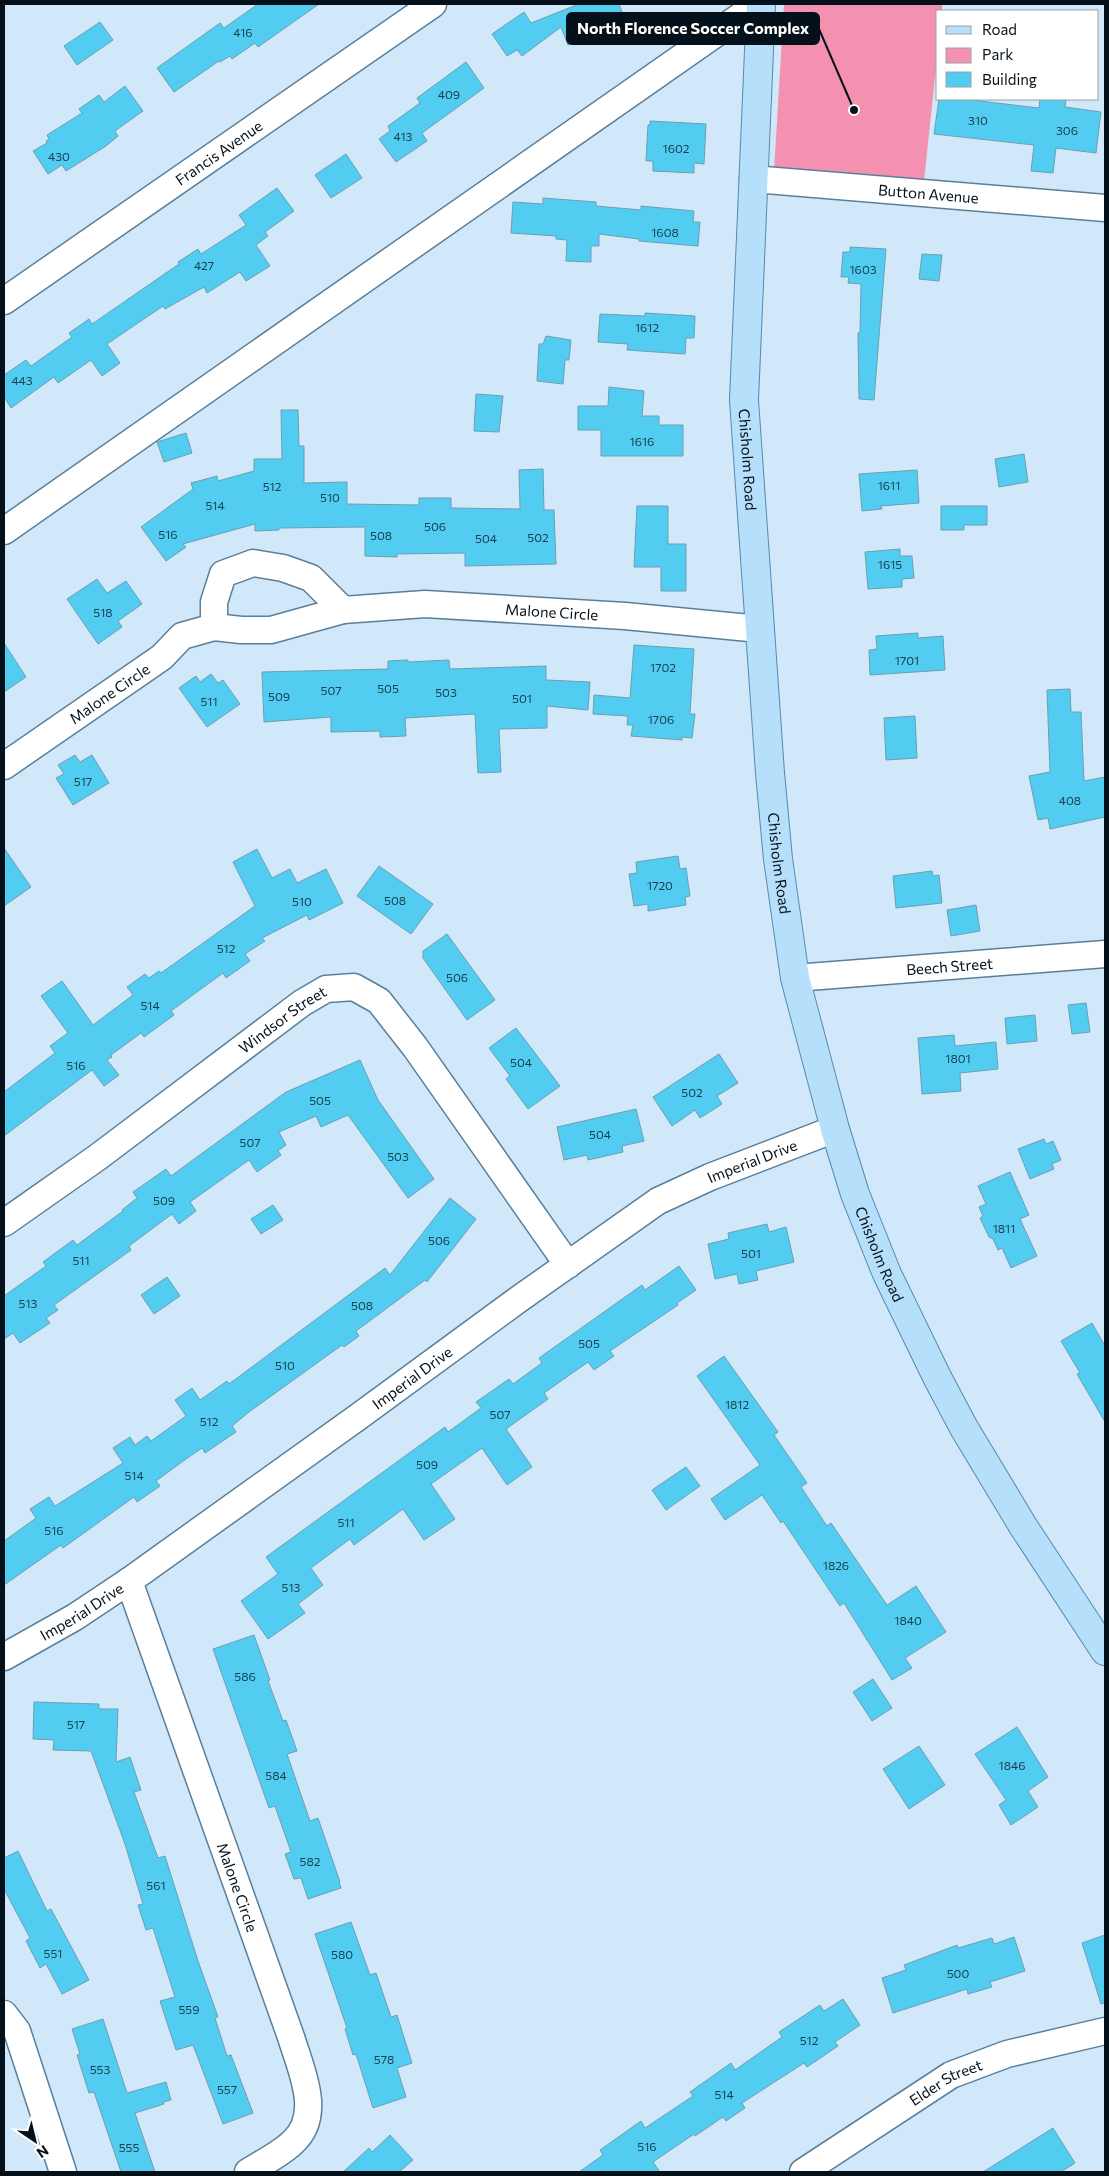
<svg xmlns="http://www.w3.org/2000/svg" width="1109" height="2176" viewBox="0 0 1109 2176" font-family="Commissioner,sans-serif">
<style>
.green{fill:#f591b0}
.building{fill:#52cdf1;stroke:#6c9faf}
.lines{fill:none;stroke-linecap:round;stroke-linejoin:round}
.minor-casing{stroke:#5a7f9a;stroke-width:29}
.major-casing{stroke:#5889ac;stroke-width:30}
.minor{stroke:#fff;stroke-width:26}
.major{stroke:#b6dffc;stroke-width:28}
.labels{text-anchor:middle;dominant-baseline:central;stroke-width:4;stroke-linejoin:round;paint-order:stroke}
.number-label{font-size:12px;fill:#184050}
.street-label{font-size:15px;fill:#04111b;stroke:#fff}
.leader{fill:none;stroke:#04111b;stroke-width:2}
.callout-dot{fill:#04111b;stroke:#fff;stroke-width:2}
.callout{fill:#04111b;stroke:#04111b;stroke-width:2}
.callout-label{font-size:16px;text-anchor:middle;font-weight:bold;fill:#fff}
</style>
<rect width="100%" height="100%" fill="#d0e8fa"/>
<path class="green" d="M784,4H942V11H938V49L924,181L774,171Z"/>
<g class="building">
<path d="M258,4H319L258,47L255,43L232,59L230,56L220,62L219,61L174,92L157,68L220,23L224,28Z"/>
<path d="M579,4H619L626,22L568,45L561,27L522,56L517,50L507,56L492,34L524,12L531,23Z"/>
<path d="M100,22L113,40L77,65L64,46Z"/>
<path d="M466,62L484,88L422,133L427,141L396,162L379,139L390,131L388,126L420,103L417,98Z"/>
<path d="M125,86L143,111L115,131L118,136L106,146L66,171L62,165L48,174L33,151L47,143L46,141L49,139L47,135L82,113L79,109L99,95L104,102Z"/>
<path d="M939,99H963L1039,108L1040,99H1056L1066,100L1065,107L1101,112L1096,153L1056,148L1053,173L1031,171L1034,145L934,134Z"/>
<path d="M650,121L706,124L704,164L694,163V173L653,171V161H646L648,125H650Z"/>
<path d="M346,154L362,178L331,198L315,175Z"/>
<path d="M277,188L294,211L265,232L268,236L256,245L270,266L246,281L240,272L207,293L204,287L165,309L163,306L107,344L120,363L102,376L91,360L58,383L54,377L11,408L4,397V375L26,360L31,366L72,337L69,333L89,319L92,324L179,264L178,262L198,249L201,254L246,225L239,215Z"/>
<path d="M543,198L596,202V206L641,210V206L694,211L693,222H700L698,246L639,241V239L599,234V246H591V262L566,261L567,240L556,239V236L511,233L513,202L543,204Z"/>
<path d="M850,247L886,249L874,400L859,399L858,333H860L861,284L848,283L849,277H841L843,252H850Z"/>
<path d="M922,254L942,255L939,281L919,279Z"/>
<path d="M645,313L695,316L694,338H686L685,354L627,350L628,344L598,342L600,314L645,316Z"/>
<path d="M546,336L571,340L569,360H565L563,384L537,381L539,344H543Z"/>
<path d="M609,387L644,391L642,416H659V425H683V456H601V430H578V406H608Z"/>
<path d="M476,394L503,396L499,432L474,431Z"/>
<path d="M281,410H298L299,446H304V483L347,482V504L419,505V498H451V508L520,509L519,470L543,469L544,510H554L556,564L465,566V553L397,554V557L365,556V527L279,528V530L255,531V524L183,544L186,547L166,561L141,527L193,489L191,483L217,476L218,481L254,471V459H282Z"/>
<path d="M186,433L192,453L164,462L157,442Z"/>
<path d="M1024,454L1028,482L999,487L995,459Z"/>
<path d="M917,470L919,503L881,506L882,509L862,511L859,474Z"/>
<path d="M637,506H668V544H686V591H661V567H634Z"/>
<path d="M941,506H987V525H964V530H941Z"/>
<path d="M900,549V556H912L914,578L902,579V587L868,589L865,552Z"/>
<path d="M97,579L107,593L126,581L142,604L118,621L122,627L98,644L67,599Z"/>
<path d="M918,633V638L943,636L945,670L870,675L869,650L877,649L876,636Z"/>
<path d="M4,643L26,677L4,692Z"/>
<path d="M634,645L694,649L690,714H695L692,738L682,737V740L631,736L633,725H627L628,716L593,714L594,695L630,698Z"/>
<path d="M408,660V662L449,660L450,669L546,666V680L590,682L588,710L547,706V728L499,729L501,772L478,773L475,714L405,718L406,736L380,737V731L331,732V717L264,722L262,672L388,669V661Z"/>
<path d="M211,674L218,683L223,680L240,704L207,727L179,688L196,676L200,682Z"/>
<path d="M1070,689L1071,712H1081L1084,781L1105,777V817L1050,829L1048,818L1038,820L1029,776L1050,772L1047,690Z"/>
<path d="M915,716L917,758L886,760L884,718Z"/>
<path d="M75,755L80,762L92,755L109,783L73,805L56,778L64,774L58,765Z"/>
<path d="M4,848L31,887L4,906Z"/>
<path d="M257,849L272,878L290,869L297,883L326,869L343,903L309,920L307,915L262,938L265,941L245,954L250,961L226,978L223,973L171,1011L174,1015L144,1037L141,1033L111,1055L112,1057L107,1060L119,1075L104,1086L92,1070L4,1136V1092L55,1053L50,1046L68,1033L41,996L62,981L93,1025L133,995L127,987L145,974L149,978L159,971L161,973L255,906L233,862Z"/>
<path d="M678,856L680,869L686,868L690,896L685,897L686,905L648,911V904L634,906L629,874L637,873L636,862Z"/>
<path d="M379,866L433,904L411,934L357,896Z"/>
<path d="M932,871L933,876L939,875L942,903L896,908L893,876Z"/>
<path d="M976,905L980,931L951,936L947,910Z"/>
<path d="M447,934L495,1000L467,1020L423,958V951Z"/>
<path d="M1086,1003L1090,1032L1072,1034L1068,1005Z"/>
<path d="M1035,1015L1037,1041L1007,1044L1005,1018Z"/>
<path d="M516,1028L560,1086L528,1109L506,1079L510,1076L489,1048Z"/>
<path d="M954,1035L955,1046L996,1042L998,1069L960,1073L961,1091L922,1094L918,1038Z"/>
<path d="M719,1054L738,1083L717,1096L722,1104L700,1118L695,1110L672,1126L653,1097Z"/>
<path d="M360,1060L378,1100L434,1179L408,1198L348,1115L321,1127L316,1116L279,1132L286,1145L278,1151L281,1155L257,1172L249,1160L190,1202L196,1211L179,1224L172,1214L129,1246L131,1250L54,1305L58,1310L46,1318L50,1323L20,1343L13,1333L4,1339V1296L46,1266L43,1262L73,1240L77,1245L123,1211L122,1210L137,1198L133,1192L166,1169L171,1176L286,1092Z"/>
<path d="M636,1109L644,1141L622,1146L623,1152L588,1160L587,1155L564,1160L557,1127Z"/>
<path d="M1044,1139L1046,1144L1053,1141L1061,1160L1052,1164L1054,1169L1030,1179L1018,1149Z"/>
<path d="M1010,1172L1029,1215L1020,1219L1037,1256L1011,1268L1002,1248L998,1250L993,1239L989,1237L980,1218L983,1216L979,1207L986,1204L978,1186Z"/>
<path d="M450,1198L476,1219L427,1282L425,1280L356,1331L359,1336L344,1347L342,1345L249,1412L232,1426L236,1432L205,1453L202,1448L186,1459L156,1481L160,1486L137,1502L134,1497L63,1548L61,1545L4,1585V1541L36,1518L30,1509L49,1497L55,1506L123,1463L113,1448L130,1437L135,1445L147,1436L151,1441L186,1416L175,1400L192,1388L200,1400L227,1381L229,1384L385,1268L390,1275Z"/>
<path d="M273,1205L283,1220L261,1234L251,1219Z"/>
<path d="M767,1224L769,1232L786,1227L794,1262L756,1271L758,1280L739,1284L737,1274L715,1279L708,1244L729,1239L728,1233Z"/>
<path d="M679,1266L696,1290L677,1303L678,1305L610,1351L614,1356L594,1370L588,1362L544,1393L548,1399L506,1429L532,1467L507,1485L482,1448L431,1484L455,1519L424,1540L403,1509L354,1545L350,1539L311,1568L323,1585L298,1604L305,1613L268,1639L241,1601L278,1574L266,1557L445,1427L448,1432L481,1408L476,1402L509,1379L513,1384L542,1363L539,1358L618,1302L642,1285L645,1290Z"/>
<path d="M167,1277L180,1296L154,1314L141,1295Z"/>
<path d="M1092,1323L1105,1346V1422L1077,1374L1080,1373L1061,1341Z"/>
<path d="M724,1356L778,1432L774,1435L807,1483L801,1487L827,1526L831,1523L887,1605L916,1586L946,1632L905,1658L912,1668L892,1680L844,1603L840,1606L783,1521L781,1523L762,1495L725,1520L711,1499L760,1465L697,1376Z"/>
<path d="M686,1467L700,1486L666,1510L652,1490Z"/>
<path d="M254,1635L270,1680L268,1681L283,1721L286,1720L297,1751L287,1754L310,1821L318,1818L340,1882H339L341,1888L308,1899L301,1878L294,1879L285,1854L291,1852L275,1806L269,1808L213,1649Z"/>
<path d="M873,1679L892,1708L872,1721L853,1692Z"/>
<path d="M34,1702L99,1704V1709H118L116,1762L130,1757L141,1790L134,1792L158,1858L165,1856L198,1961L218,2017L215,2018L227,2056L231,2055L253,2113L223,2124L193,2045L176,2050L160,2001L175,1997L153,1928L146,1930L138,1905L143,1904L125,1844L91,1751L53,1750L54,1740L33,1739Z"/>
<path d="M1017,1727L1048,1777L1028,1791L1038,1807L1011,1825L999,1805L1006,1800L975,1754Z"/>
<path d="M919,1746L945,1785L909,1809L883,1769Z"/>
<path d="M18,1851L47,1911L51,1909L89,1980L62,1994L46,1964L40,1968L26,1941L30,1938L4,1889V1858Z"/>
<path d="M351,1922L370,1975L376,1973L391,2017L397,2015L412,2063L397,2068L406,2097L373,2108L356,2054L353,2055L345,2029L347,2028L315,1934Z"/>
<path d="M1105,1935V2003L1101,2004L1082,1943Z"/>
<path d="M1014,1937L1025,1971L990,1982L992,1987L968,1994L967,1989L893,2013L882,1978L906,1970L904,1965L957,1945L958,1948L992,1938L994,1944Z"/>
<path d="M843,1999L860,2025L835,2042L838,2046L807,2067L804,2063L742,2103L745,2108L726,2121L723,2117L695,2136L694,2134L653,2162L660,2172H579L603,2155L600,2150L641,2121L645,2128L693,2096L690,2092L731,2063L735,2070L782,2037L779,2032L820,2005L824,2011Z"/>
<path d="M103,2019L127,2093L166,2082L171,2100L163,2102L164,2104L135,2113L155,2172H121L94,2092L89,2093L77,2055L80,2054L72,2029Z"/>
<path d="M1053,2128L1075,2163L1061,2172H983Z"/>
<path d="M390,2135L413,2160L399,2172H343L369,2148L372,2152Z"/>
</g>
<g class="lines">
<defs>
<g id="minor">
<path id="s1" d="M753,179L1105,208"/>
<path id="s2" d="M4,301L433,4"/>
<path d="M4,531L758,4"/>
<path id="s3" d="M214,627V602L223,574L253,563L283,568L311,578L343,610L425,604L625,616L760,629"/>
<path id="s4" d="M4,766L162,657L182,636L214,627L241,630H271L343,610"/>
<path id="s5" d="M795,978L1105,954"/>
<path id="s6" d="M4,1223L98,1157L302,1003L326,989L354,987L379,1001L415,1047L568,1265"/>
<path id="s7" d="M129,1581L291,2037C301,2070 323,2115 293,2142C281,2154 262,2163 248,2172"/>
<path id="s8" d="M4,1657L75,1617L129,1581L358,1417L519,1299L658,1201L710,1177L835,1129"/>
<path d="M4,2014L17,2031L63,2172"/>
<path id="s9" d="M803,2172L951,2075L1007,2054L1105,2031"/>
</g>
<g id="major">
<path id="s10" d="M761,4L744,400L770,773L778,859L795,978L835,1129L855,1194L887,1274L937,1377L964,1428L1023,1526L1105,1651"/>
</g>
</defs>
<use href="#minor" class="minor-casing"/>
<use href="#major" class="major-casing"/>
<use href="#minor" class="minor"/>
<use href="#major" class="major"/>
</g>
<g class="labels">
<g class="number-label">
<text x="243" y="32">416</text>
<text x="449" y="94">409</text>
<text x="978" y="120">310</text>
<text x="1067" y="130">306</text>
<text x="403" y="136">413</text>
<text x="676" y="148">1602</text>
<text x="59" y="156">430</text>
<text x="665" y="232">1608</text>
<text x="204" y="265">427</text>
<text x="863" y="269">1603</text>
<text x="647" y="327">1612</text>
<text x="22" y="380">443</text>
<text x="642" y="441">1616</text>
<text x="889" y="485">1611</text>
<text x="272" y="486">512</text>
<text x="330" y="497">510</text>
<text x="215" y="505">514</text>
<text x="435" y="526">506</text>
<text x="168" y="534">516</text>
<text x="381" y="535">508</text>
<text x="538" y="537">502</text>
<text x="486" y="538">504</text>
<text x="890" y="564">1615</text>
<text x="103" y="612">518</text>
<text x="907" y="660">1701</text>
<text x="663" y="667">1702</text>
<text x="388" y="688">505</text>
<text x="331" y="690">507</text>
<text x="446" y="692">503</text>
<text x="279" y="696">509</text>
<text x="522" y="698">501</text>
<text x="209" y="701">511</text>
<text x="661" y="719">1706</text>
<text x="83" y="781">517</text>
<text x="1070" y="800">408</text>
<text x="660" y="885">1720</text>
<text x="395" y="900">508</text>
<text x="302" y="901">510</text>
<text x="226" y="948">512</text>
<text x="457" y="977">506</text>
<text x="150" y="1005">514</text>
<text x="958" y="1058">1801</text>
<text x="521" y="1062">504</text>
<text x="76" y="1065">516</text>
<text x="692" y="1092">502</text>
<text x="320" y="1100">505</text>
<text x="600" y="1134">504</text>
<text x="250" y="1142">507</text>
<text x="398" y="1156">503</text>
<text x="164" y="1200">509</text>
<text x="1004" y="1228">1811</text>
<text x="439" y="1240">506</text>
<text x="751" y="1253">501</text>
<text x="81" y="1260">511</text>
<text x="28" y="1303">513</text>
<text x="362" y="1305">508</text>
<text x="589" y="1343">505</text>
<text x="285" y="1365">510</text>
<text x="737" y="1404">1812</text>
<text x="500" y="1414">507</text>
<text x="209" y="1421">512</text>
<text x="427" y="1464">509</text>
<text x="134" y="1475">514</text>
<text x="346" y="1522">511</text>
<text x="54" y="1530">516</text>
<text x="836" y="1565">1826</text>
<text x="291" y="1587">513</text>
<text x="908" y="1620">1840</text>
<text x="245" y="1676">586</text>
<text x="76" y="1724">517</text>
<text x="1012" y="1765">1846</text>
<text x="276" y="1775">584</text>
<text x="310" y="1861">582</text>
<text x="156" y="1885">561</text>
<text x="53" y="1953">551</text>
<text x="342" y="1954">580</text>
<text x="958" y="1973">500</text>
<text x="189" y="2009">559</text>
<text x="809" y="2040">512</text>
<text x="384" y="2059">578</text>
<text x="100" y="2069">553</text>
<text x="227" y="2089">557</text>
<text x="724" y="2094">514</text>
<text x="647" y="2146">516</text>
<text x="129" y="2147">555</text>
</g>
<g class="street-label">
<text stroke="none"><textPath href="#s2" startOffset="261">Francis Avenue</textPath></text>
<text stroke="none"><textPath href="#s1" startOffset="176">Button Avenue</textPath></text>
<text stroke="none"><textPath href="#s10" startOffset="456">Chisholm Road</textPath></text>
<text stroke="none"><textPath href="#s3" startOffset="401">Malone Circle</textPath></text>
<text stroke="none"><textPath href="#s4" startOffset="128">Malone Circle</textPath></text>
<text stroke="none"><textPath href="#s10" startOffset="861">Chisholm Road</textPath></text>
<text stroke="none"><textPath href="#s5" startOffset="155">Beech Street</textPath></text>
<text stroke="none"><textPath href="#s6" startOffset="345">Windsor Street</textPath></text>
<text stroke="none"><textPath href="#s8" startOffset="900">Imperial Drive</textPath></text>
<text stroke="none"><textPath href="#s10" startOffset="1266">Chisholm Road</textPath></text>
<text stroke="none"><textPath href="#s8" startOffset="495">Imperial Drive</textPath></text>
<text stroke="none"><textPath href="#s8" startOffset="90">Imperial Drive</textPath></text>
<text stroke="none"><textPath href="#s7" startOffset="325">Malone Circle</textPath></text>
<text stroke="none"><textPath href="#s9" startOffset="169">Elder Street</textPath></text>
</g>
</g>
<path class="leader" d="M854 110L819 29"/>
<circle class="callout-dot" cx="854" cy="110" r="5"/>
<rect class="callout" x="567" y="13" width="252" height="31" rx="5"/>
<g class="callout-label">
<text x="693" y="34">North Florence Soccer Complex</text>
</g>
<rect width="1109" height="2176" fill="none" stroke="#04111b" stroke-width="10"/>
<rect x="936" y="10" width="162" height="90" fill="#ffffff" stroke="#9ba0a4"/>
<rect x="946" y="26" width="25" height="8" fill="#b6dffc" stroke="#9ba0a4"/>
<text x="982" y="35" font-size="15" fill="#04111b">Road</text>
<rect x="946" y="48" width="25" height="15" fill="#f591b0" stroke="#9ba0a4"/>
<text x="982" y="60" font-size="15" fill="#04111b">Park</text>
<rect x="946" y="72" width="25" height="15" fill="#52cdf1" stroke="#9ba0a4"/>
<text x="982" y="85" font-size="15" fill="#04111b">Building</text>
<g transform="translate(35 2141) rotate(145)" stroke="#ffffff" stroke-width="4" paint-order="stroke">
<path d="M0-4L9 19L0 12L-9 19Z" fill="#04111b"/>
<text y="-8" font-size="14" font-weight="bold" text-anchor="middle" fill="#04111b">N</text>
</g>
</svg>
